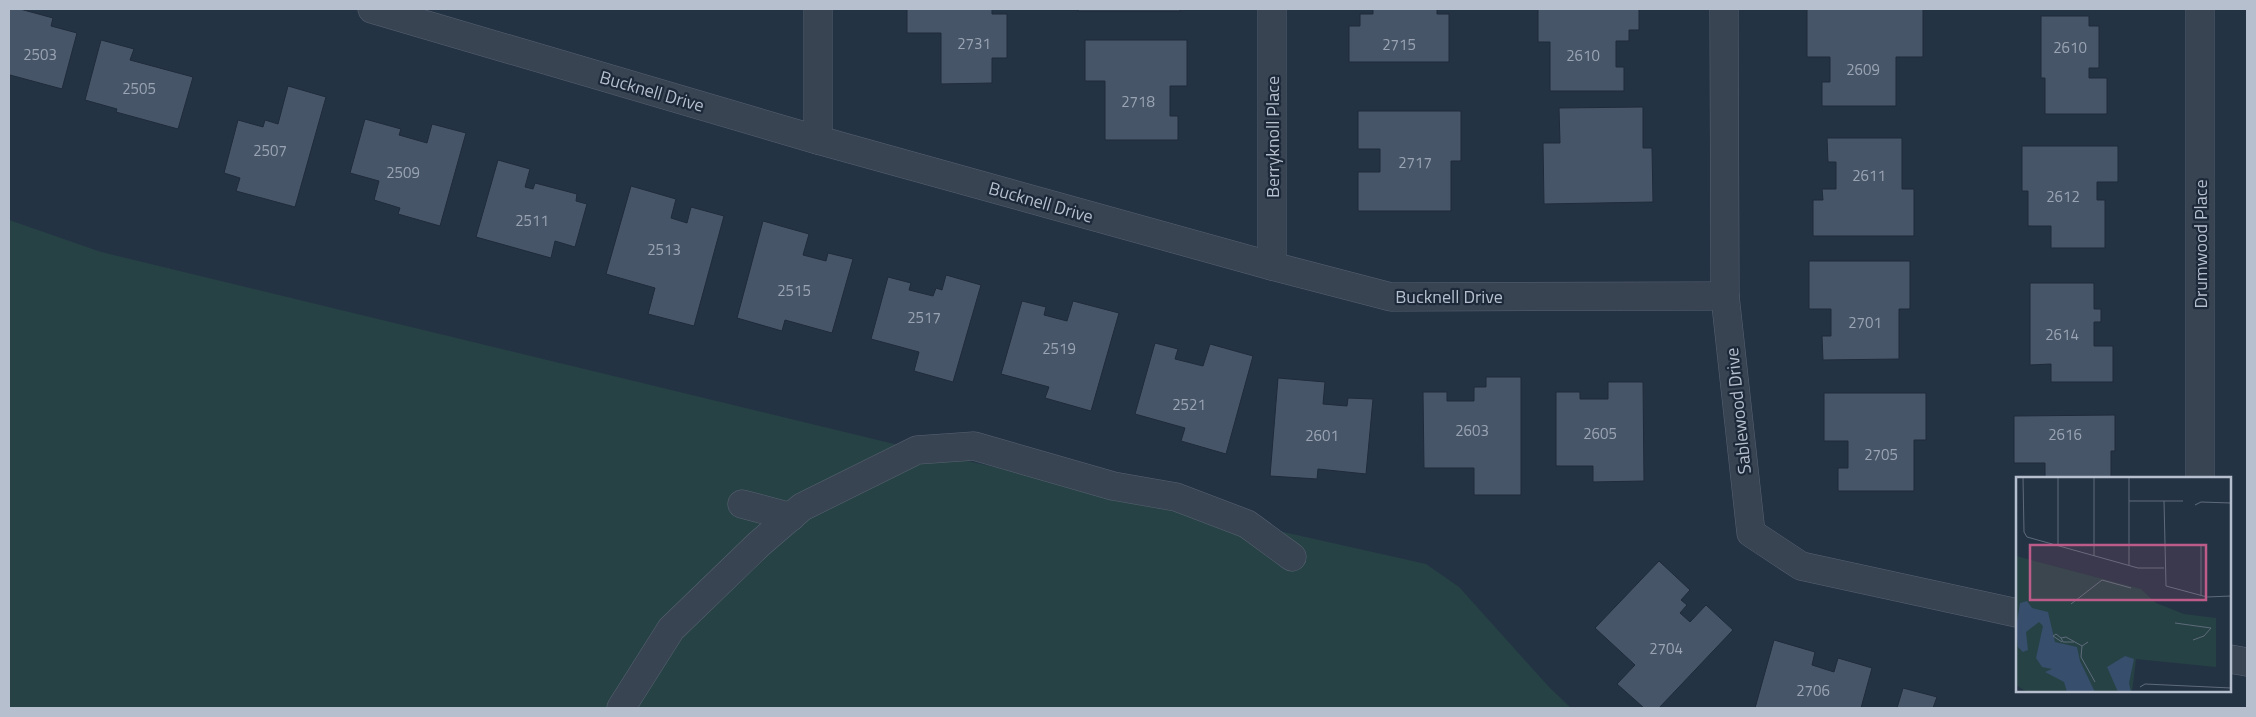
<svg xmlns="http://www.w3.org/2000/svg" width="2256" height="717" viewBox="0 0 2256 717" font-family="'Titillium Web',sans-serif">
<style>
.green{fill:#264245}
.building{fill:#465568;stroke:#1f2b3b}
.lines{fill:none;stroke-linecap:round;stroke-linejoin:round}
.minor-casing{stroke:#576271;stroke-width:29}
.minor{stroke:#394453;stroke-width:28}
.labels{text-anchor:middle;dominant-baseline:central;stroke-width:4.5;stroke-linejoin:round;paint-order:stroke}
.number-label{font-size:15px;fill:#9aa4b4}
.street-label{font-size:18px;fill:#b6bfcd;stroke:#1d2939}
.inset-road{fill:none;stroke:#5e6b7b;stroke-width:1}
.view{fill:#bd5b89;fill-opacity:0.15;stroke:#bd5b89;stroke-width:2.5}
.inset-edge{fill:none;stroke:#b6bfcd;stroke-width:2.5}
</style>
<rect width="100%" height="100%" fill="#243344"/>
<path class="green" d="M9,220L101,252L923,451L1426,564L1459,587L1549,687L1571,708H9Z"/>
<g class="building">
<path d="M9,9H20L53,18L51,26L77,33L62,89L10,75L9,78Z"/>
<path d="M907,9H992V14H1007V58H992V83L941,84V33H907Z"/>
<rect x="1078" y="9" width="102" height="2"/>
<path d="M1373,9H1437V14H1449V62H1349V26H1360V14H1373Z"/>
<path d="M1538,9H1639V30H1629V41H1616V67H1624V91H1550V42H1538Z"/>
<path d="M1807,9H1923V57H1896V106H1822V82H1830V57H1807Z"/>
<path d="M2041,16H2089V26H2099V68H2089V78H2107V114H2045V78H2041Z"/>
<path d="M101,40L134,49L130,60L193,77L178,129L116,112L117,109L85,100Z"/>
<path d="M1085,40H1187V86H1170V116H1178V140H1105V81H1085Z"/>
<path d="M288,86L326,97L295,207L236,191L240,178L224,173L238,120L263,127L265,120L278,124Z"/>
<path d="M1643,107V148H1652L1653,202L1544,204L1543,143H1560L1559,108Z"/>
<path d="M1358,111H1461V161H1451V211H1358V172H1380V149H1358Z"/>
<path d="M365,119L401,129L399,135L427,143L432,124L466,133L440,226L398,214L400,208L374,200L379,181L350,173Z"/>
<path d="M1827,138H1902V189H1914V236H1813V200H1823L1822,189H1836V162H1828Z"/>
<path d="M2022,146H2118V182H2097V200H2105V248H2051V226H2028V191H2022Z"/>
<path d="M498,160L530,169L525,187L533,189L535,183L577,194L576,201L587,204L575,247L555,241L551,258L476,237Z"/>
<path d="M631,186L676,199L671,218L687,223L691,207L724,216L694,326L648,314L655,288L606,274Z"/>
<path d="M763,221L809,234L803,255L826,261L828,253L853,259L832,333L785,320L782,331L737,318Z"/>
<path d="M1809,261H1910V309H1899V359L1823,360L1822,336H1831V309H1809Z"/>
<path d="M946,275L981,285L953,382L914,371L919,352L871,339L888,277L911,283L909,290L933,296L936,288L942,290Z"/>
<path d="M2030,283H2094V309H2101V322H2094V346H2113V382H2051V364L2030,365Z"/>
<path d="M1022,301L1046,307L1044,315L1067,321L1073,301L1119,313L1091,411L1045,398L1049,387L1001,374Z"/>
<path d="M1155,343L1178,349L1175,359L1203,366L1210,344L1253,356L1226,454L1181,441L1185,428L1135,414Z"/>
<path d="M1486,377H1521V495H1474V468H1424L1423,392H1447V401H1474V387H1486Z"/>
<path d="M1278,378L1325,382L1323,404L1347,406L1348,398L1373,399L1366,474L1318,469L1317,479L1270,476Z"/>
<path d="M1608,382H1643L1644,481L1593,482V466H1556V392H1580V399H1608Z"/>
<path d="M1824,393H1926V440H1914V491H1838V468H1848V441H1824Z"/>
<path d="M2115,415V451H2111V478H2045V463H2014V416Z"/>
<path d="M1659,561L1690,590L1681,600L1687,605L1680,613L1690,622L1706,605L1733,630L1659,708H1644L1617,684L1635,665L1595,628Z"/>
<path d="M1774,640L1815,652L1812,665L1834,672L1838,658L1872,668L1861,708H1755Z"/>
<path d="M1903,688L1937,697L1933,708H1897Z"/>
</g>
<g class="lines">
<defs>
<g id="minor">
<path d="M372,9L818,140L1272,266L1391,297L1725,296"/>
<path d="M818,9V140"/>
<path d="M1272,9V266"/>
<path d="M1724,9L1725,296L1751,533L1801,566L2017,613"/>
<path d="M2200,9V478"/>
<path d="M742,504L791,517"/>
<path d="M2230,659L2247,662"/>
<path d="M621,708L671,629L759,544L802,507L917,450L974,446L1113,486L1176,497L1247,524L1292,557"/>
</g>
</defs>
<use href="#minor" class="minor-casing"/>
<use href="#minor" class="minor"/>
</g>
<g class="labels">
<g class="number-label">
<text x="974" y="43">2731</text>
<text x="1399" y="44">2715</text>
<text x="2070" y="47">2610</text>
<text x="40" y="54">2503</text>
<text x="1583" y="55">2610</text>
<text x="1863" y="69">2609</text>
<text x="139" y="88">2505</text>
<text x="1138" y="101">2718</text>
<text x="270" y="150">2507</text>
<text x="1415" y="162">2717</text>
<text x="403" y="172">2509</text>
<text x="1869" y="175">2611</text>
<text x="2063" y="196">2612</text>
<text x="532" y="220">2511</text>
<text x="664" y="249">2513</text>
<text x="794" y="290">2515</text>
<text x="924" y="317">2517</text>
<text x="1865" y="322">2701</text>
<text x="2062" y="334">2614</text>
<text x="1059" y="348">2519</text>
<text x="1189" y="404">2521</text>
<text x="1472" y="430">2603</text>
<text x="1600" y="433">2605</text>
<text x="2065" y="434">2616</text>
<text x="1322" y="435">2601</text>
<text x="1881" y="454">2705</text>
<text x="1666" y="648">2704</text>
<text x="1813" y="690">2706</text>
</g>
<g class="street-label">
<text transform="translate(652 91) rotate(16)">Bucknell Drive</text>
<text transform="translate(1272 137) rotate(-90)">Berryknoll Place</text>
<text transform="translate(1041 202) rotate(16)">Bucknell Drive</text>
<text transform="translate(2200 244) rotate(-90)">Drumwood Place</text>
<text x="1449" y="296">Bucknell Drive</text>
<text transform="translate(1738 411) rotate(-96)">Sablewood Drive</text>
</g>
</g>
<g transform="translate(2016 477)">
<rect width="215" height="215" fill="#243344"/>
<path d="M0,79L125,112L140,126L168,137L200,141V190L120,182L116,215H11L0,208Z" fill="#264245"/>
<path d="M11,124L16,131L32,135L39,165L61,170L64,184L79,215H51L48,205L29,195L36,192L26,190L20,181L27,149L23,145L10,155L12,173L7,175L2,170L0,151L4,126ZM109,179L118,182L113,206L115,215H102L91,190Z" fill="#374e6c"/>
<path class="inset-road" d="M7,0L8,55L11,60L122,91H148M42,0V68M78,0V79M113,0V88M113,24H167M148,24L150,109L191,120L215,119M179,28L185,25L215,26M185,67V119M55,127L86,103L115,111M159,146L195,151L188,159L177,163M45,161L40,157L37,159L46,165M58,165H47L45,161L50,160L66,169M72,165L66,169L65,180L79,205M124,210L129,207L215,211"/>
<path class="view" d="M14,68H190V123H14Z"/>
<rect width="215" height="215" class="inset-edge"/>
</g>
<rect width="2256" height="717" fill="none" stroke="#b6bfcd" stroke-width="20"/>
</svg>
